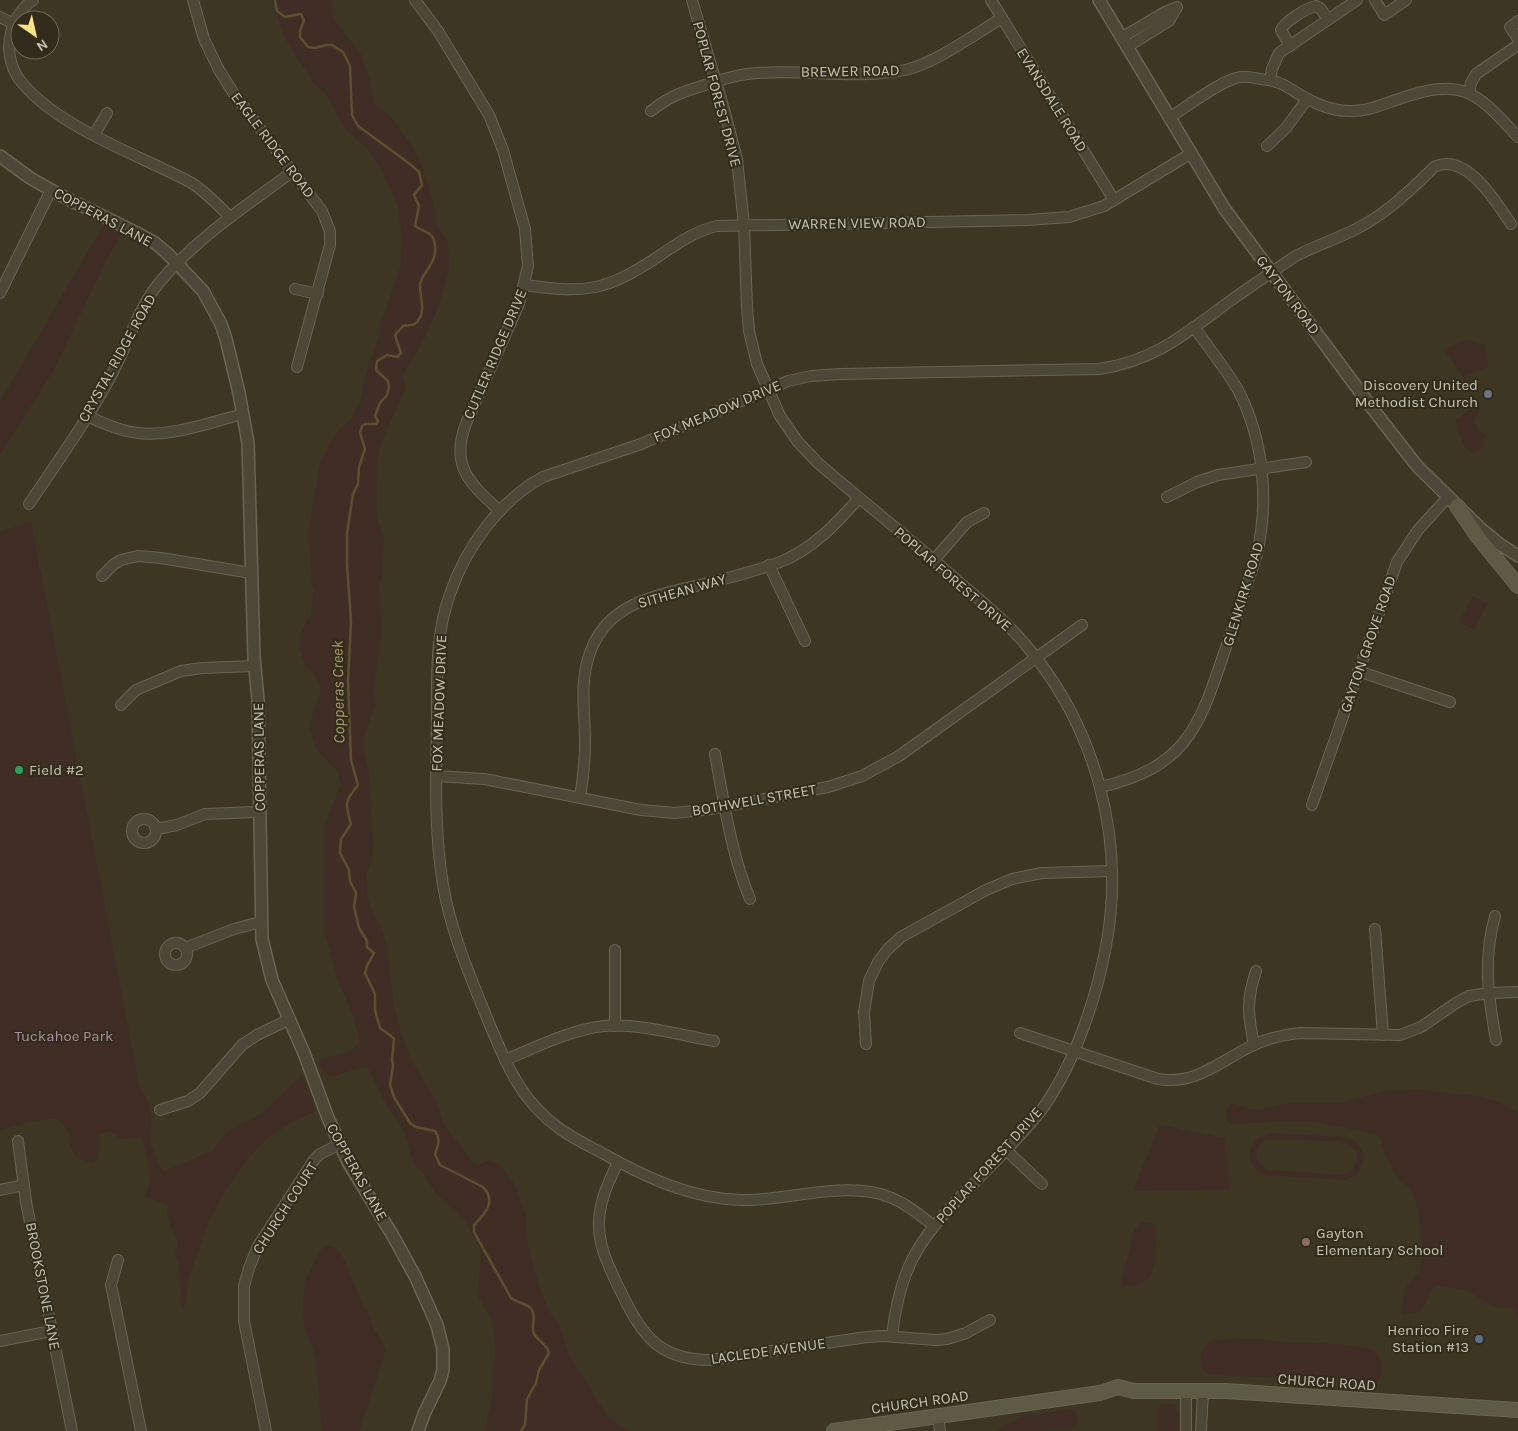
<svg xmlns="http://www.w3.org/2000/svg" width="1518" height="1431" viewBox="0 0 1518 1431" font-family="Karla,sans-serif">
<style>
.green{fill:#3f2d26;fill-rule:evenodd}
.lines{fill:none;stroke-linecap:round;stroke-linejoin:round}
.stream{stroke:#5b512e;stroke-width:2.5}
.minor-casing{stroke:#6a6554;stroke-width:12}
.tertiary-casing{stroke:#6a6554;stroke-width:14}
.secondary-casing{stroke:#6a6554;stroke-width:16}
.minor{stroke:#4c4736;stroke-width:10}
.tertiary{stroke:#4c4736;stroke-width:11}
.secondary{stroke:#5f5a43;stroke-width:14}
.worship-dot{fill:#6b7280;stroke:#312c1b;stroke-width:2}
.leisure-dot{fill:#2e9e5b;stroke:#312c1b;stroke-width:2}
.education-dot{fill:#8d6e63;stroke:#312c1b;stroke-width:2}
.service-dot{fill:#5c6f8a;stroke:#312c1b;stroke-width:2}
.labels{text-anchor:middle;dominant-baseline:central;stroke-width:4;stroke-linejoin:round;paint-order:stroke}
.street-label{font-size:15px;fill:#c8c3b1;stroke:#312c1b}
.poi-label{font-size:15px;fill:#c8c3b1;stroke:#312c1b;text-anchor:end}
.park-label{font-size:15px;fill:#b28da3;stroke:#312c1b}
.water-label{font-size:16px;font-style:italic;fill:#a89a69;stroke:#312c1b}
</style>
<rect width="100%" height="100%" fill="#3c3622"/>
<g class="green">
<path d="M272,0H331L333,19L360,53L369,78L374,104L393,119L415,151L429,187L434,207L436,225L447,240L449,259V271L436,312L423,341L402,376L406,387L381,443L376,467L377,518L384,541L382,558L383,572L379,584L381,635L373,692L375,704L363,739L364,753L369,772L373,850L367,875V895L370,908L380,925L386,944L394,1007L401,1034L410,1058L438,1105L443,1123L473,1163L479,1165L491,1160L502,1166L516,1187L526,1217V1236L535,1274L548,1310L559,1326L569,1355L607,1416L617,1424L630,1431H485L494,1386L493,1374L496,1350L492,1319L479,1298L478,1292L481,1259L480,1247L465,1221L436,1193L423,1173L414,1164L403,1129L384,1100L368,1068L361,1067L332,1077L327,1075L319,1066L320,1060L351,1051L360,1042L354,1018L338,980L324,931V828L341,784L338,772L317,749L309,726L321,690C319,681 315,671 306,667L300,649L302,631L311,613L314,591L312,585L309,528L321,460L338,431L352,418L361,399L368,366L378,341L382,321L401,266L402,233L397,203L380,166L369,150L346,130L325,93L314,83L290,47L282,30Z"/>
<path d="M103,226L121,235L106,261L53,371L0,455V402Z"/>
<path d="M1465,340L1476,342L1477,345L1484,344L1488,367L1463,377L1444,350Z"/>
<path d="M1479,403L1480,407L1474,422L1478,431L1486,434L1483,439V447C1466,466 1459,432 1456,420Z"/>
<path d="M31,522L139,1085L149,1104L151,1116L150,1141L157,1160L163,1172L212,1151L223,1137L236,1125L249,1121L262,1114L302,1075L316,1111L294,1121L268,1137L250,1156L226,1189L210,1219L197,1254L188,1279L186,1303L182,1308L179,1265L175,1253C182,1239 171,1231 168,1218C167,1214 168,1209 168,1205L145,1196C156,1174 148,1159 141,1137L121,1139L111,1131L99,1135L98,1160L92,1163L75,1156L70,1144L69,1132L57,1118L32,1121L0,1130V532Z"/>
<path d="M1473,596L1487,603L1474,630L1459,622Z"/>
<path d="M1419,1090L1481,1097L1496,1101L1518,1113V1319L1513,1309L1511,1308L1495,1307L1474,1294L1462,1289L1436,1286L1431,1290L1422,1311L1403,1315L1401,1313L1406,1288L1417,1274H1419L1423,1253L1419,1214L1414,1196L1409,1186L1402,1183L1395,1173L1382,1148L1381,1139L1377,1134L1317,1122H1273L1231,1124L1226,1120L1228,1107L1231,1103L1249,1109H1262L1290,1103L1344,1102L1386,1091Z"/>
<path d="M1160,1125L1224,1138L1229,1189L1133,1191Z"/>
<path d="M1275,1133L1349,1138C1370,1148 1366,1173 1346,1180L1264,1175C1240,1162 1249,1135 1275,1133ZM1266,1139L1339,1141L1351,1145L1356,1151C1359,1162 1355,1172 1343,1175L1268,1170C1253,1163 1253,1148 1266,1139Z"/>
<path d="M1141,1222L1154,1224L1156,1227C1155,1245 1160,1276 1140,1284C1136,1286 1129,1285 1124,1286L1122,1283V1280L1135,1229Z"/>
<path d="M331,1246L337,1249L345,1261L362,1305L369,1314L372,1326L386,1349L359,1431H322L316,1358L304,1323L303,1301L307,1277L322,1248Z"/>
<path d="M1258,1339C1291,1345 1326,1341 1359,1347C1363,1348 1370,1348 1374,1350C1383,1358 1383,1373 1378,1382L1217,1375L1209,1374L1202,1369L1201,1353L1211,1340Z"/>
<path d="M1161,1404H1174L1179,1414L1180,1431H1158V1410Z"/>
<path d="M1062,1410H1075L1078,1419L1075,1427L1069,1430L1049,1429L1046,1431H998L1019,1418Z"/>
</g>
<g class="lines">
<path class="stream" d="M275,0L277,11L285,17L301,14L304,20L300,31V37L308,47L315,48L326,45H332L343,52L350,66L352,115L358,126L410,164L419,172L422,185L414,195L419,206L415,226C424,233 434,231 435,246C437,265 422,271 420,285C419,294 426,309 419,319C416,326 410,325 403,326L395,335L401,353L397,357L387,355L377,361L376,370L388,381L389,387L387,395L380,403L375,416L378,421L376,424H365L362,426L360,433L365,449L359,467L358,484L353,494L347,533V565L351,621L348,681L351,760L358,785C344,803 345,802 351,824L341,839L340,853L349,870L350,881L356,893L354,907L359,928L367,941V947L374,953L367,966L365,973L375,994V1010L380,1028L390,1035L394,1039L392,1060L393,1066L390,1085L394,1097L410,1123L416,1127L435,1131C441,1139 438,1145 435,1154L440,1165L483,1187C497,1201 485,1214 474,1225V1232L511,1298C517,1303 528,1303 532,1310C537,1317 530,1326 534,1334C539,1342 547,1344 549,1353L539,1370L536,1383L527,1399L525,1425L521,1431"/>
<defs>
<g id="minor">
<path d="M33,0C21,8 12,23 10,38C7,54 12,72 23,84C60,128 139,155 190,182C205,191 218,205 230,217"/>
<path d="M193,0L204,39L219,70L234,94L322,211L330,231V245L297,367"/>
<path d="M415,0L438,31L489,115L503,150L525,229L528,266L519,304L467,421C449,465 469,483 500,511"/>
<path d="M692,0L725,113L737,159L744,225L747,307L749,331L757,364L780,416L798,442L818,463C862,501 908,537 952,576C977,598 1003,618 1025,644C1096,727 1126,839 1106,946C1096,1000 1073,1068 1040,1112C1017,1141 990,1167 964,1193C944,1214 925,1234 912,1260C900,1284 895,1310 892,1336"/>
<path d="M991,0L1114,200"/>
<path d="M1375,0L1384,15L1406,0"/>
<path d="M0,17L14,24"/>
<path d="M1518,21L1510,27L1518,39"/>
<path d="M1121,38L1165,12L1177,7L1169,21L1127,47"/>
<path d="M1290,46L1281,30C1285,21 1307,8 1316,6L1321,9L1328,20"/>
<path d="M1270,80L1272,69L1279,53L1357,0"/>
<path d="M1469,93L1471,83L1476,74L1518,45"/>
<path d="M651,111C668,97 682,92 702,86C719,80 738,74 757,73C806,69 857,80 905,70C934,64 975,34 1002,18"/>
<path d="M1169,118C1185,108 1224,78 1241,77C1247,76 1254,78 1260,79C1271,80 1280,82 1289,88C1306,99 1327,111 1349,111C1365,112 1381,105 1396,100C1462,77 1474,89 1518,137"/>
<path d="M94,135L107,113"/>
<path d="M1267,146L1286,128L1307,99"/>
<path d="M525,285C587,294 606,291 659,256C678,243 695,231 717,226L1028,220L1069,217L1104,206L1190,154"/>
<path d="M295,289L318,294"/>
<path d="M0,293L51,190"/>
<path d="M87,416C103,423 120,431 138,433C171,437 211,422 243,414"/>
<path d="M1167,497L1197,482L1218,475L1306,462"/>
<path d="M29,504C58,461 89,418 113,372C128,343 138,310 158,284C195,239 246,206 292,172"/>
<path d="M934,560L967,522L984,513"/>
<path d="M769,565L805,641"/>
<path d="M102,576L114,564L121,560L138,556L161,558L251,573"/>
<path d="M1358,671L1450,702"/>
<path d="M121,705L136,690L181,671L202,668L255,666"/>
<path d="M715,754C724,803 731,853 750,899"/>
<path d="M437,776L484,779L641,810L675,813L711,809L828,787L862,776L899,756L1082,625"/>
<path d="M1101,787C1184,767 1198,731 1223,656C1235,622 1246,588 1257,554C1269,500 1264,440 1238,390C1225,368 1209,348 1194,327"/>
<path d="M580,798C583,779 585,761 585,742C585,715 580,685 588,659C604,602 655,596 704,584C729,578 756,571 780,562C813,549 836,524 859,498"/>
<path d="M1312,805L1397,562L1418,530L1448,497"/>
<circle cx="144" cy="831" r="12"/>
<path d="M156,829L177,825L205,814L259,812"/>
<path d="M1495,916C1483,959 1488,996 1496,1040"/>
<path d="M1375,929L1383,1035"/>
<circle cx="176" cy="954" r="11"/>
<path d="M185,948L234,929L261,922"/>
<path d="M615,950V1026"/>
<path d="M1020,1033L1158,1079C1193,1085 1215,1065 1244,1050C1261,1040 1280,1035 1300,1033L1400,1035L1421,1027L1456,1003L1469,996L1489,993L1518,992"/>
<path d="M866,1044L864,1012L869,981L878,962L887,950L901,937L986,890L1012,879L1042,873L1112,871"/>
<path d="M1254,1045C1248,1015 1246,1001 1256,971"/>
<path d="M505,1060C537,1047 569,1030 604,1026C640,1023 679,1035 714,1041"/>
<path d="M160,1110L188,1101L200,1093L242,1045L257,1035L290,1019"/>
<path d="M18,1141L26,1202L72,1431"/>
<path d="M1006,1150L1042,1184"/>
<path d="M618,1162C609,1181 600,1199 599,1221C598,1245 608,1265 618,1286C640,1331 655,1360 710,1360L867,1337L883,1336L936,1340L947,1339L966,1333L990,1320"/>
<path d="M0,1190L24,1185"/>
<path d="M934,1226C920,1215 908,1205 892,1198C848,1179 789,1201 742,1200C692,1199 647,1178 604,1154C589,1146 574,1139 560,1129C521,1101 507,1066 489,1023C471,978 451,933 443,885C434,831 436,776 437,722C437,678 435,635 450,594C466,547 499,501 543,477L641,444L788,381L811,376L841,374L1099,369C1155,361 1186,333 1230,301C1251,286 1272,272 1294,257C1314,246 1337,239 1358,228C1387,213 1411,190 1434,167C1466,151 1496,202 1511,224"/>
<path d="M118,1260L111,1285L141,1431"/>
<path d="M0,1341L51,1331"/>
<path d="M938,1416L940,1431"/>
<path d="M266,1431L244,1321V1286L249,1268L258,1246L314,1160L320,1154L340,1144"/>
<path d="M1186,1431V1390"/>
<path d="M1201,1431L1203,1391"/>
</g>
<g id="tertiary">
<path d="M1099,0L1224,208L1372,408L1417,466L1480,528L1498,543L1518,556"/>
<path d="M0,156L30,178L62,196L139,234L155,243L168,254L203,291L221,324L226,339L239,393L248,443L254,657L258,700L262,939L272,980L304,1053L328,1118L348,1162L393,1236L415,1276L437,1325L443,1349V1370L440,1381L424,1414L418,1431"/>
</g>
<g id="secondary">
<path d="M1457,506L1478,537L1518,586"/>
<path d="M834,1431L1100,1393L1118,1387L1134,1391H1225L1518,1410"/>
</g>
</defs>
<use href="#minor" class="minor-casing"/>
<use href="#tertiary" class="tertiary-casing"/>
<use href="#secondary" class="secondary-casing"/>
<use href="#minor" class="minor"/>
<use href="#tertiary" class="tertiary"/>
<use href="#secondary" class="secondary"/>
</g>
<circle class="worship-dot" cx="1488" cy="394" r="5"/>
<circle class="leisure-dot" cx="19" cy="770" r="5"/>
<circle class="education-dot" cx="1306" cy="1242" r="5"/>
<circle class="service-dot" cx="1479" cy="1339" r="5"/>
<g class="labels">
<g class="street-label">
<text transform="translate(850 71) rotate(-1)">BREWER ROAD</text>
<text transform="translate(717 94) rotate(75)">POPLAR FOREST DRIVE</text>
<text transform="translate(1052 100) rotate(58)">EVANSDALE ROAD</text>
<text transform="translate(273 145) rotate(53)">EAGLE RIDGE ROAD</text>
<text transform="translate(103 217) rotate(28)">COPPERAS LANE</text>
<text transform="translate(857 223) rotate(-1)">WARREN VIEW ROAD</text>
<text transform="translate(1288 295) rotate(53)">GAYTON ROAD</text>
<text transform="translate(495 354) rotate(-67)">CUTLER RIDGE DRIVE</text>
<text transform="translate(117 358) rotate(-61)">CRYSTAL RIDGE ROAD</text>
<text transform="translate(717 411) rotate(-23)">FOX MEADOW DRIVE</text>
<text transform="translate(953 579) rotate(41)">POPLAR FOREST DRIVE</text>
<text transform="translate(682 591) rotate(-16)">SITHEAN WAY</text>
<text transform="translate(1243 594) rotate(-73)">GLENKIRK ROAD</text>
<text transform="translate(1368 644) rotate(-71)">GAYTON GROVE ROAD</text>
<text transform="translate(439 703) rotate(-88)">FOX MEADOW DRIVE</text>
<text transform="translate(259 757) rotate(-91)">COPPERAS LANE</text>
<text transform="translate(754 800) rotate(-10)">BOTHWELL STREET</text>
<text transform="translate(989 1165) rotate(-48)">POPLAR FOREST DRIVE</text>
<text transform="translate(357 1172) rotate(61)">COPPERAS LANE</text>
<text transform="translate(285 1208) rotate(-57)">CHURCH COURT</text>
<text transform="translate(43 1286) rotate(79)">BROOKSTONE LANE</text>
<text transform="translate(768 1351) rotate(-8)">LACLEDE AVENUE</text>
<text transform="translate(1327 1382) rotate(4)">CHURCH ROAD</text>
<text transform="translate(920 1402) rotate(-8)">CHURCH ROAD</text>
</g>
<g class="poi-label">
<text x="1478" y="385">Discovery United<tspan x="1478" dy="17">Methodist Church</tspan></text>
<text x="29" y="770" text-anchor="start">Field #2</text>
<text x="1316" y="1233" text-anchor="start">Gayton<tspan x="1316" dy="17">Elementary School</tspan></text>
<text x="1469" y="1330">Henrico Fire<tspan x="1469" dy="17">Station #13</tspan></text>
</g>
<g class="park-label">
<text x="64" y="1036">Tuckahoe Park</text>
</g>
<g class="water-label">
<text transform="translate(338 692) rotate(-91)">Copperas Creek</text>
</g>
</g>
<g transform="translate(35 35) rotate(146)"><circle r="24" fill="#312c1b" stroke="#6d6857"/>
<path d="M0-4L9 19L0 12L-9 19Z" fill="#fbe583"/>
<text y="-8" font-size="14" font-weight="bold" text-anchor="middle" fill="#c8c3b1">N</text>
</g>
</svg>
